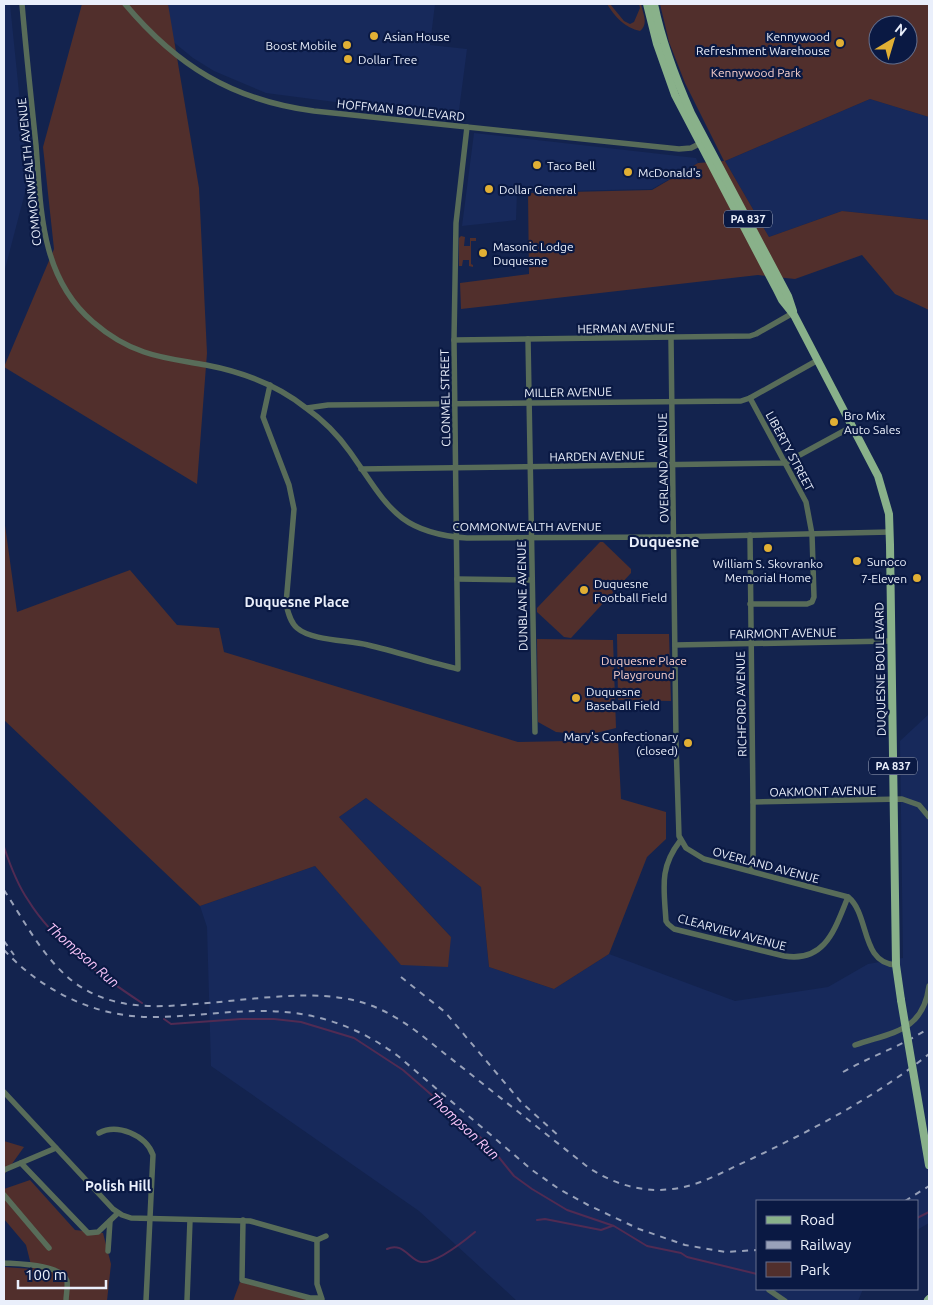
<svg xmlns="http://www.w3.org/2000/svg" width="933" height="1305" viewBox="0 0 933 1305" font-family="Ubuntu,sans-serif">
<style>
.built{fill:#17295b}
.green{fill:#512f2c;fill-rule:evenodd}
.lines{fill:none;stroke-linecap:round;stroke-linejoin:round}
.stream{stroke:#512b53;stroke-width:2}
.minor{stroke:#586c59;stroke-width:5.5}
.major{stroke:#89b18a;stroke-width:8}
.rail{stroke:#98a1b9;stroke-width:2;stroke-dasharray:6 6;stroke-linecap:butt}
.major-bridge{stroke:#89b18a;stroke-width:8}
.poi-dot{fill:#e1af34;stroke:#0a1943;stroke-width:2}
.labels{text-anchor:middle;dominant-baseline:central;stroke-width:4.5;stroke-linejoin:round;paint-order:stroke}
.shield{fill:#0a1943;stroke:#a7afc4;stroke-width:1}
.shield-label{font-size:11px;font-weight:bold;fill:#eaeffb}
.poi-label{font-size:12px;fill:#eaeffb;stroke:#0a1943;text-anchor:start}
.park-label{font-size:12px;fill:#f8d0cc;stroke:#0a1943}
.street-label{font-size:12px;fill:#eaeffb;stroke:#0a1943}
.neighbourhood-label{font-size:14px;font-weight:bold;fill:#eaeffb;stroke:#0a1943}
.water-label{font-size:14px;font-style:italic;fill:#f9c5fa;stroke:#0a1943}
.quarter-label{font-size:15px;font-weight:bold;fill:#eaeffb;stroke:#0a1943}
</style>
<rect width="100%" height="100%" fill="#13234e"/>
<g class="built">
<path d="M4,4H10L28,181L4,273Z"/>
<path d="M157,4H435L430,45L467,49L458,118L266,93L214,71L193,58L160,31Z"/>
<path d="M870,99L929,117V220L842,211L769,237L725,161Z"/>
<path d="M474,133L696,158L698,163L652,189L517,192L516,220L462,226Z"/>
<path d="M929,714V1223L917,1230V1201H757V1289H863L858,1301H517L419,1211L211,1066L207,927L200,906L315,866L401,964L451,937L339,817L366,798L481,887L489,967L554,989L609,954L735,1001L828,987L868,964L903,958L900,741Z"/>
</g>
<g class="green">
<path d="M82,4H168L199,188L207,353L197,484L4,367L54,249L43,147Z"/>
<path d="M607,4H610L624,21L630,24L634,22L640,8L639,4H641C643,14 649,24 640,31C625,28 615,17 607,4Z"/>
<path d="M660,4H929V117L870,99L725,161L769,237L842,211L929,220V310L895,294L862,255L795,279L758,275L461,309L460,283L529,274L528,193L652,190L698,163L724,161L685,83L669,42ZM878,25H908V55H878Z"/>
<path d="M461,236L465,237L464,246H470V238H476V241H471V264L473,265V267L469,266V260H463L462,266H459V238Z"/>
<path d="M4,518L17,612L130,570L177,625L219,628L224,652L518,742L618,740L621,799L666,812V839L647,857L609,954L554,989L489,967L481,887L366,798L339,817L451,937L448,967L401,965L315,866L200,906L4,720Z"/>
<path d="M600,542H603L631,569V573L571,638L564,637L537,612V608Z"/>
<path d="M617,634H669L671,701L618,700Z"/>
<path d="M537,639L613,640L616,728L588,735L556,732L538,722Z"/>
<path d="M4,1141L24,1147L4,1175Z"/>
<path d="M30,1180L75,1230L103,1233L111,1264L107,1301H4V1267L32,1269L26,1245L4,1219V1189Z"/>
<path d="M240,1282L314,1301H233Z"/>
</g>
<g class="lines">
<g class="stream">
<path d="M4,847C10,865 17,884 28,900C54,942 101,976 142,1003"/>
<path d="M164,1019L171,1024L241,1019H274L301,1022L354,1038L403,1070L489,1145L514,1176L532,1189L567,1210L614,1226L647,1246L681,1253L687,1257L757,1274"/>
<path d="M917,1218L929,1212"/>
<path d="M537,1220L545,1219L601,1230L612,1226"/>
<path d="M387,1249C403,1241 410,1261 421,1262C436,1264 463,1242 475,1232"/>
</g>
<g class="minor">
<path d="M22,4C26,51 31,98 36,145C41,209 40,277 93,322C108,335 126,346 144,352C164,359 185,361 206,365C243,372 276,384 306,408C323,420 338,435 350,452C387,504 396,533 467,538L674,537L890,532"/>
<path d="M125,4C177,66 232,100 314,111L679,149L691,148L703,142"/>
<path d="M671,338L676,742L679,836L686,848L704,859L848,897C870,914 860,963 896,965"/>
<path d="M528,339L535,732"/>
<path d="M454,340L750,336L756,334L793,313"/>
<path d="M270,385L263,417L289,485L294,509L286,604C288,612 290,622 297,628C312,641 349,640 368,645C398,652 427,662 458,669L454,340L456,223L467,127"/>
<path d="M307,408L328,405L741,401L750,398L818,360"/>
<path d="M361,469L785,463L853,426"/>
<path d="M750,535L753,802V856L751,871"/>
<path d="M457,579L532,580"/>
<path d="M750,604H807L812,602L814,597L812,534L806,502L750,398"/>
<path d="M675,645L891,641"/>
<path d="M753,802L902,799L919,805L929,817"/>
<path d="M680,841C659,868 664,888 666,921L668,924L674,929L784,956C826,963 835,928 848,897"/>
<path d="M855,1045C892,1032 923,1032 929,986"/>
<path d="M4,1092L113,1209L122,1215L131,1218L250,1221L317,1240L326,1236"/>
<path d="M99,1133C117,1123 146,1135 153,1155L146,1301"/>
<path d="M21,1163L88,1233L98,1232L118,1213"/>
<path d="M4,1170L56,1148"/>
<path d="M4,1195L49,1248"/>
<path d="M243,1220L242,1280L310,1298H321"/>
<path d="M317,1240V1284L322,1299"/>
<path d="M108,1251L110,1221"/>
<path d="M4,1263C19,1264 61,1264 67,1281C68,1287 66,1295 66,1301"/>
<path d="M769,1290L785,1301"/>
<path d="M187,1301L190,1220"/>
</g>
<g class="major">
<path d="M647,4L657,44L675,95L777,290L782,300L794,315L878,476L889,514L890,545L896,965L901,1000"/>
<path d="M654,4C662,42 675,77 691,113L788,296L793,311"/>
<path d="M928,1300L929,1299"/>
</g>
<g class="rail">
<path d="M4,890C25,922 44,960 75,983C111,1009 153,1008 195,1004C240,1001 298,991 342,998C372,1002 396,1016 420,1034L589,1168C614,1184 642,1193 672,1189C700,1186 724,1171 749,1160C812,1130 874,1098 929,1054"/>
<path d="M4,941L14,955"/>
<path d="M4,950C44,993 100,1019 158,1017C204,1016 249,1007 294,1013C333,1018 367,1033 398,1056L532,1170L559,1189L588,1205L639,1229L685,1245L726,1252L757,1250"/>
<path d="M401,977L445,1012L521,1102L561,1138"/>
<path d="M843,1072C871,1056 902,1046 929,1028"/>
<path d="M905,1201L929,1186"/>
</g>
<path class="major-bridge" d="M901,1000L929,1165"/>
</g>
<g class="poi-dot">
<circle cx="374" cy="36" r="5"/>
<circle cx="840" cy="43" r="5"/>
<circle cx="347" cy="45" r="5"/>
<circle cx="348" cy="59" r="5"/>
<circle cx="537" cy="165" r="5"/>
<circle cx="628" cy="172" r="5"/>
<circle cx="489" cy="189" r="5"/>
<circle cx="483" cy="253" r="5"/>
<circle cx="834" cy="422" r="5"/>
<circle cx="768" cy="548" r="5"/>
<circle cx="857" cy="561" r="5"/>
<circle cx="917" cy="578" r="5"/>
<circle cx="584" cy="590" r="5"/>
<circle cx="576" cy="698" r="5"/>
<circle cx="688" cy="743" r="5"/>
</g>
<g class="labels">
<g class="shield">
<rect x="724" y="210.5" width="48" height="17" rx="4"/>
<rect x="869" y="757.5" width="48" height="17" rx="4"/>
</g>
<g class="shield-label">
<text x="748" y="219">PA 837</text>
<text x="893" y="766">PA 837</text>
</g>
<g class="poi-label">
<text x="384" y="36">Asian House</text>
<text x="830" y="36" text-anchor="end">Kennywood<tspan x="830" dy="14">Refreshment Warehouse</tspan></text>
<text x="337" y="45" text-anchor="end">Boost Mobile</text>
<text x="358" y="59">Dollar Tree</text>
<text x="547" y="165">Taco Bell</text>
<text x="638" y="172">McDonald's</text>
<text x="499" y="189">Dollar General</text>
<text x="493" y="246">Masonic Lodge<tspan x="493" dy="14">Duquesne</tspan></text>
<text x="844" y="415">Bro Mix<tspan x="844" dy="14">Auto Sales</tspan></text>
<text x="867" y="561">Sunoco</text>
<text x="768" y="563" text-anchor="middle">William S. Skovranko<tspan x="768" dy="14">Memorial Home</tspan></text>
<text x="907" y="578" text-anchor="end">7-Eleven</text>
<text x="594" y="583">Duquesne<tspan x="594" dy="14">Football Field</tspan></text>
<text x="586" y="691">Duquesne<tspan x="586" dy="14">Baseball Field</tspan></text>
<text x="678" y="736" text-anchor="end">Mary's Confectionary<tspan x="678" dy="14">(closed)</tspan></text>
</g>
<g class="park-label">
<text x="756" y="72">Kennywood Park</text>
<text x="644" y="660">Duquesne Place<tspan x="644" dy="14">Playground</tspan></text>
</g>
<g class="street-label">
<text transform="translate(401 110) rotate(6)">HOFFMAN BOULEVARD</text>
<text transform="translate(29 172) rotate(-96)">COMMONWEALTH AVENUE</text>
<text transform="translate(626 328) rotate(-1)">HERMAN AVENUE</text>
<text transform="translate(568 392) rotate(-1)">MILLER AVENUE</text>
<text transform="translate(445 398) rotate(-91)">CLONMEL STREET</text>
<text transform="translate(790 451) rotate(62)">LIBERTY STREET</text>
<text transform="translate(597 456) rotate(-1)">HARDEN AVENUE</text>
<text transform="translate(663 468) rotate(-91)">OVERLAND AVENUE</text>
<text x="527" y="526">COMMONWEALTH AVENUE</text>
<text transform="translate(522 596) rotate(-91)">DUNBLANE AVENUE</text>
<text transform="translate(783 633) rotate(-1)">FAIRMONT AVENUE</text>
<text transform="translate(880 669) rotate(-91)">DUQUESNE BOULEVARD</text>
<text transform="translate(741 704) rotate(-91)">RICHFORD AVENUE</text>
<text transform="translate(823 791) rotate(-1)">OAKMONT AVENUE</text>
<text transform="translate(766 865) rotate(15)">OVERLAND AVENUE</text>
<text transform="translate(732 932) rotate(15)">CLEARVIEW AVENUE</text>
</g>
<g class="neighbourhood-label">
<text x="297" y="602">Duquesne Place</text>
<text x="118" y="1186">Polish Hill</text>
</g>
<g class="water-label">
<text transform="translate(83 955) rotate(41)">Thompson Run</text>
<text transform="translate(464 1126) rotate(43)">Thompson Run</text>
</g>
<g class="quarter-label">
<text x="664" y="541">Duquesne</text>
</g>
</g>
<rect width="933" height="1305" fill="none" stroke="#eaeffb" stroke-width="10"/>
<rect x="756" y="1200" width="162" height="90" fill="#0a1943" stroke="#646f8d"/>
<rect x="766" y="1216" width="25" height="8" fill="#89b18a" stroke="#646f8d"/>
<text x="800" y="1225" font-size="15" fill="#eaeffb">Road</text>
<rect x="766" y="1241" width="25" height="8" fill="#98a1b9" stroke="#646f8d"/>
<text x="800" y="1250" font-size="15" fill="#eaeffb">Railway</text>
<rect x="766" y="1262" width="25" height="15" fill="#512f2c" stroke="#646f8d"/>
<text x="800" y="1275" font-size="15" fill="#eaeffb">Park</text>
<g transform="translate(893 40) rotate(38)"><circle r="24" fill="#0a1943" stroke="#646f8d"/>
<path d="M0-4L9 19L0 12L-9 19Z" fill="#e1af34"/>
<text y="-8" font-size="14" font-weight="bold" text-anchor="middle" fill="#eaeffb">N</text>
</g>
<path d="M18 1280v8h88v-8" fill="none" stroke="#eaeffb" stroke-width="2.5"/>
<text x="25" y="1280" font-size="15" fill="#eaeffb" stroke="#0a1943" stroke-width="4" paint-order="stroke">100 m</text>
</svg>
